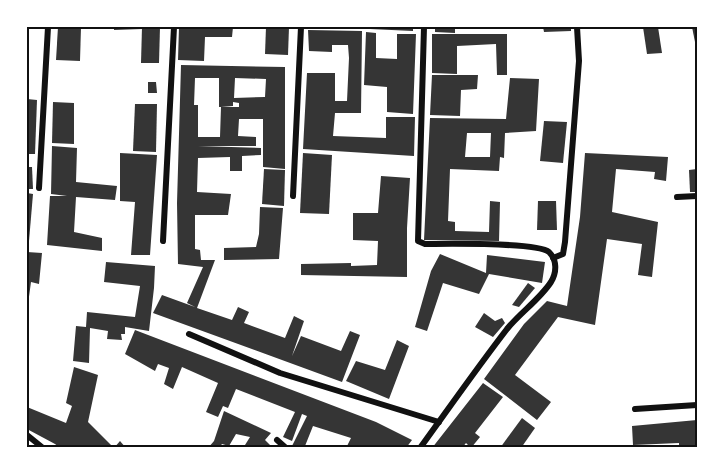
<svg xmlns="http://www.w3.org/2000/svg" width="724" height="475" viewBox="0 0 724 475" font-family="'Sofia Sans Condensed',sans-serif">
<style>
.building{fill:#353535;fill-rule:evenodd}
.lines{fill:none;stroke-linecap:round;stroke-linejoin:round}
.minor{stroke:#111;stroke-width:6}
.neatline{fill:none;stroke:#111;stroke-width:2}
</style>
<rect width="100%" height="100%" fill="#fff"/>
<g class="building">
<path d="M58,27H81L80,61L56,60Z"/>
<path d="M114,27H142V29L114,30Z"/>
<path d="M142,27H160L159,63H141Z"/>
<path d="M179,27H233L232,37H205L204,61L178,60Z"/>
<path d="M266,27H289L288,55L265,54Z"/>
<path d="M370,27H413V31L370,29Z"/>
<path d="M435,27H455V33L435,32Z"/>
<path d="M543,27H571V31L544,32Z"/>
<path d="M643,27H658L662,53L647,54Z"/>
<path d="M692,27H697V47H696Z"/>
<path d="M308,30L362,31L361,113H335L333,136L386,138V117H415L414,156L303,149L307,73H335V101H347L349,58L348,45H332V52L309,51Z"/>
<path d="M366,32L376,33V58L397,59V34H416L413,114L387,112V87L364,85Z"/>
<path d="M432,34H507V75H497L496,44L457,46V74L432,73Z"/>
<path d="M181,65L285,67V169L263,167V119H239L238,136L256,137V146H198L261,148V155L242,156V171H230V157L198,158L197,192L231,194L228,215H195V249L200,250L201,260H215L197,308L232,320L238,307L249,312L244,323L285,338L294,316L304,321L292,356L301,336L341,351L350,331L360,335L342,382L153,313L162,295L195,307L187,303L203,267L178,264L177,203ZM195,78H219V107H221L220,137H198V105H194ZM235,78L266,79L265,97L234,98ZM233,102L239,103V107H221L233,106Z"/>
<path d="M432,75H478L477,89L461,90L460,116L430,115Z"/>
<path d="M510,78L539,79L536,131L505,133L504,158L500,157L499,171L450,169L448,221L455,222V231L489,232L490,201L500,202L499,241L424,240L430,118L506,119ZM467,133H491L490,157H465Z"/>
<path d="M148,82H156L157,93H148Z"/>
<path d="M27,99L37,100L35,154H27Z"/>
<path d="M53,102L74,103V144L52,143Z"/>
<path d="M135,104H157L156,152L133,151Z"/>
<path d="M544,121L567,122L563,163L540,161Z"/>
<path d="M52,146L77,148L76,182L117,186L115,200L76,197L74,232L102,238V251L47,245L50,196H67L51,194Z"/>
<path d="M120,153L157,155L150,255H131L135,202L120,201Z"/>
<path d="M303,153L332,155L329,214L300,213Z"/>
<path d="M585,153L668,157L666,181L654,179L655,172L616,169L612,212L658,222L652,277L638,275L642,244L607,239L595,325L558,317L515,375L551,402L537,420L484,379L524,324L547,301L567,306L580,217Z"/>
<path d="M27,167H32L33,189H27Z"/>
<path d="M264,169L285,170L284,206L262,204Z"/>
<path d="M697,169V192H690L689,170Z"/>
<path d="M381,176L410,178L407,228V277L301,275V264L351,263V266L377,265L378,241L353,240V213H378Z"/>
<path d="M27,193L33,194L29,241L27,240Z"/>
<path d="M538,201H556L557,230H537Z"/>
<path d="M260,207L283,208L279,259L224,260V248L256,247L259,234Z"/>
<path d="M27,252L42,253L39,284L31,282L28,304Z"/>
<path d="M440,254L486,273L487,255L545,262L542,283L489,274L479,294L443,283L427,331L415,327L431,271Z"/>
<path d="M106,262L155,266L154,288L149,331L125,327V334H121L122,340L107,339L108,331L90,328L89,363L73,361L76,326L86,327L87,312L135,317L140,286L104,282Z"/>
<path d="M528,283L535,288L519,307L512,305Z"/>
<path d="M484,313L495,321L502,318L505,323L493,337L475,327Z"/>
<path d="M135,330L376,422L412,440L406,448H346L351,438L313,426L305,446L308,448H291L307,416L302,414L292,441L283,437L295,412L236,389L228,408L223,406L218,417L206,412L218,383L182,367L173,389L164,384L169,368L158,364L155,371L125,354Z"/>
<path d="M397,340L409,346L389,399L346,381L356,361L385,370Z"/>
<path d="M74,367L98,375L88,422L114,448H60L55,444L27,429V407L66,423L72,406L66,403Z"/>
<path d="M483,383L503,397L475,433L480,437L471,448L466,443L462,448H432Z"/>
<path d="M224,411L271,433L265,440L273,448H247L245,445L250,437L236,434L229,446L222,444L219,448H208L214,441Z"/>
<path d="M522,418L535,428L521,448H500Z"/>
<path d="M697,420V448H679V443L633,445L632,426Z"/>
<path d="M120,441L126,448H114Z"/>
</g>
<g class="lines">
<g class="minor">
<path d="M39,188L48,27"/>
<path d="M293,196L301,27"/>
<path d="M677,197L697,196"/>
<path d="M163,241L174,27"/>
<path d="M553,258L563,254L565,242L579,61L577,27"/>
<path d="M189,334L280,373L439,422"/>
<path d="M635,409L697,405"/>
<path d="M27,435L43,448"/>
<path d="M277,440L286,448"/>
<path d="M420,448C449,408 477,368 507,329C520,313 540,299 551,282C557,272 557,260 549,252C537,242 446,244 425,244L418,241L424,27"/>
</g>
</g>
<rect width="724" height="475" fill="none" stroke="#ffffff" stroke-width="57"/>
<rect x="28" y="28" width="668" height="418" class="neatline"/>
</svg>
